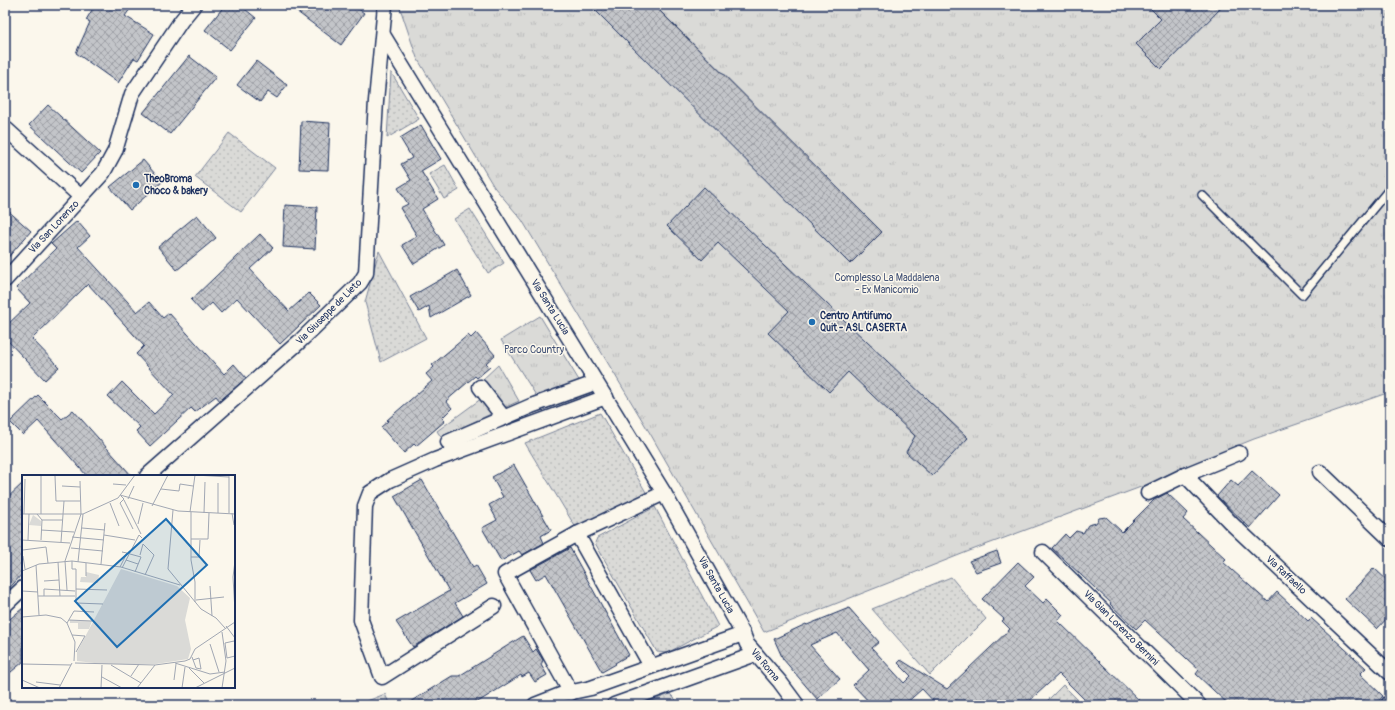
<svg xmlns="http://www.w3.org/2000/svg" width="1395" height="710" viewBox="0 0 1395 710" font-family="Pangolin,sans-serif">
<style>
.grass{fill:url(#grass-dots);stroke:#7a849a}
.park{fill:url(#park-tufts);stroke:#7a849a}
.building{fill:url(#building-cross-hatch);stroke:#1b2f5e}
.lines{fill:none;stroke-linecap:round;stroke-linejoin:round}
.lane-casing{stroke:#1b2f5e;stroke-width:10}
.street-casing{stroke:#1b2f5e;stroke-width:17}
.lane{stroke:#fbf7ec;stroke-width:7}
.street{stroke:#fbf7ec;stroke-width:14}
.poi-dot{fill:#1f6fb2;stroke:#fbf7ec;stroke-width:1.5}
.labels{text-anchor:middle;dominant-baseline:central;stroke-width:3;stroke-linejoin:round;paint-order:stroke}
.poi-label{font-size:10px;font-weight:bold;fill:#1b2f5e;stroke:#fbf7ec;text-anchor:start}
.street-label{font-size:10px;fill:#1b2f5e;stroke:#fbf7ec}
.park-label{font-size:10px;fill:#415176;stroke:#fbf7ec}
.inset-road{fill:none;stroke:#a1a7b3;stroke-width:1}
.view{fill:#1f6fb2;fill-opacity:0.15;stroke:#1f6fb2;stroke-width:2}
.inset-edge{fill:none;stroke:#1b2f5e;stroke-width:2}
</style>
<defs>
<pattern id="grass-dots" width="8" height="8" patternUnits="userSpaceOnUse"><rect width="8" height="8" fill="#dadad7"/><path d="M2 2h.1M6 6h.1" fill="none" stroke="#babbbb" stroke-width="1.8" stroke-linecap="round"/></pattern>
<pattern id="park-tufts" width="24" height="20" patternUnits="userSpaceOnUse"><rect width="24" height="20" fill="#dadad7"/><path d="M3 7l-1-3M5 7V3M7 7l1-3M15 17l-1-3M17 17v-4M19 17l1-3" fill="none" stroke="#babbbb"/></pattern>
<pattern id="building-cross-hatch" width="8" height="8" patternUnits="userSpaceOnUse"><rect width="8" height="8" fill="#c3c5c9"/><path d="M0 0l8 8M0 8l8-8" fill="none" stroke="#9ea0a6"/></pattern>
</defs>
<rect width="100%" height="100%" fill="#fbf7ec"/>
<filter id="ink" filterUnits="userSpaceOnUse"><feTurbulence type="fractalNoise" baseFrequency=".025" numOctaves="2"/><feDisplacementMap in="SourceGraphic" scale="8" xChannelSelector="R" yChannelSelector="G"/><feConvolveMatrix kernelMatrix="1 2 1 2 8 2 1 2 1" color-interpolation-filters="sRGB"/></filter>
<g filter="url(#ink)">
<g class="grass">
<path d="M391,72L419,119L387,138Z"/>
<path d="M229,133L275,168L241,212L195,177Z"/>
<path d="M445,165L459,190L444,199L429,174Z"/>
<path d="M470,209L504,263L488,273L454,219Z"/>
<path d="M379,251L426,338L381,362L365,302Z"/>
<path d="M600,413L647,494L576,528L525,443Z"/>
<path d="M655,507L718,626L667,653L657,652L595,543L597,538Z"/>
<path d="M951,577L986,619L930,675L872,609Z"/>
<path d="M1063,685L1083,705H1043Z"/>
<path d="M385,694L390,705H357Z"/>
<path d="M670,694L681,705H642Z"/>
</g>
<g class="park">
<path d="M399,5H1390V392L1254,439L1197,462L1165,478L972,550L764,632L651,435L522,220L494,187L417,58Z"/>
<path d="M540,316L580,382L537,397L501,340Z"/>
<path d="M498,365L519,401L441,437L437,431L489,393L481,381Z"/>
</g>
<g class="building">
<path d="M95,5H133L125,16L154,34L138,60L134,58L118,83L76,53L90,22L86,20Z"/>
<path d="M225,5H240L256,18L230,50L205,30Z"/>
<path d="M288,5H353L364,13L341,45Z"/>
<path d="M590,5H654L882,232L850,264Z"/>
<path d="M1147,5H1224L1161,69L1136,44L1161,19Z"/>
<path d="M189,56L216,77L170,134L143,113Z"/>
<path d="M256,61L287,85L277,98L268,92L260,102L237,85Z"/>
<path d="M48,105L100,153L81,173L29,125Z"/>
<path d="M301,121L330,123L328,170L299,169Z"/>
<path d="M421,125L441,159L421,171L438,199L422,209L444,245L414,264L402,245L417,236L400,208L408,204L398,188L411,180L401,164L412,158L400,138Z"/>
<path d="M143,160L162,182L130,210L110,187Z"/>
<path d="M704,187L968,438L932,476L906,452L915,436L848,372L829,392L768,333L789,311L718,243L702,260L667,226Z"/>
<path d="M285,205L317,207L315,249L283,247Z"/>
<path d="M5,208L31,231L5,261Z"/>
<path d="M197,215L216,238L177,270L158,247Z"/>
<path d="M77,221L90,236L78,247L137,312L149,302L163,318L169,313L224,374L234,364L246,378L220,401L216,396L195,412L191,408L150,446L136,431L140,427L108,397L122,382L154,414L174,395L136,354L144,346L88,284L32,339L59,367L45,380L5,338V327L30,303L16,288L56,249L51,244Z"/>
<path d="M260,234L273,248L250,269L289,311L309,293L321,305L280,344L237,298L221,313L212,303L202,312L191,300Z"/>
<path d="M457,270L471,295L431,318L429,306L419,312L410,297Z"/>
<path d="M476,333L495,355L486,363L490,367L477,378L475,376L446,401L452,408L442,418L445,421L416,446L414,444L404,453L381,427L388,421L387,420L432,381L426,374L434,367L432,365L468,335L471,338Z"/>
<path d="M38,395L62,419L73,410L132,476H87L38,421L23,435L10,422Z"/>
<path d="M514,465L551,530L541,536L544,543L522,555L519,551L501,561L482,528L497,520L489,505L503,497L492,477Z"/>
<path d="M1252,471L1279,495L1250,528L1217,496L1231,480L1238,486Z"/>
<path d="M422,480L473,567L476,565L487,584L455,603L463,616L413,647L396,622L449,591L394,496Z"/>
<path d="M23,483V573L5,593V500Z"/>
<path d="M1167,493L1188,513L1183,519L1226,559L1223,562L1268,602L1277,592L1308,621L1311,618L1366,668L1360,674L1383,696L1375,705H1229L1196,674L1199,670L1145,620L1136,629L1110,604L1111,603L1052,548L1065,534L1069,538L1076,531L1083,533L1088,525L1096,523L1099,518L1106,517L1122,532L1154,500Z"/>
<path d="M570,548L629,655L615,663L616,664L602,672L546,574L536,580L530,570Z"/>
<path d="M997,551L1001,563L976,572L969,561Z"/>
<path d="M1018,562L1034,577L1025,586L1043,603L1047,599L1063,615L1058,621L1144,705H1090L1059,674L1025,705H937L922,689L904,705H872L853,685L869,670L837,633L810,645L840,679L817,699L783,659L774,639L806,624L807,625L849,608L879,642L872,648L904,683L911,676L898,663L901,660L947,689L1010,629L1002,621L1004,619L982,599Z"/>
<path d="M1374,568L1390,583V615L1377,629L1345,599Z"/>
<path d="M23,608V662L5,677V623Z"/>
<path d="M523,636L533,652L536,649L543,660L541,665L547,675L535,682L529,673L522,677L521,675L473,705H405L452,676H459Z"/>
</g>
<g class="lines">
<defs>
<path id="lane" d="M1202,195L1302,295L1390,188"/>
<g id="street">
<path d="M383,35L664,493L743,634L747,644L780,682L797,705"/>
<path d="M5,131L6,129L81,197"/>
<path d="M5,280L103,173L115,151L132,94L181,21L194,5"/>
<path d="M480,387L504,418"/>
<path d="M448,442L531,406L589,385"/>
<path d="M1320,472L1390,539"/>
<path d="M1185,475L1232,524L1390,673"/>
<path d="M147,476L299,342L360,283L366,273L376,101L385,5"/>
<path d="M1148,493L1185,475L1239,453"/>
<path d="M577,534L651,666"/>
<path d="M1043,552L1199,705"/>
<path d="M5,605L23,588"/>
<path d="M494,606L382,677L361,620L365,506L370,493L390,480L435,460L606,397"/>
<path d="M571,693L505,574L577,534L664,493"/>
<path d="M535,705L563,694L591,688L743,634"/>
<path d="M614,705L756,654"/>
<path d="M1388,705L1390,702"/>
</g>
</defs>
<use href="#lane" class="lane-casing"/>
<use href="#street" class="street-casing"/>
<use href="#lane" class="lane"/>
<use href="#street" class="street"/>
</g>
</g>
<g class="poi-dot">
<circle cx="136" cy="185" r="4"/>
<circle cx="812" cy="322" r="4"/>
</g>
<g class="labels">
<g class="poi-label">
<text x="144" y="179">TheoBroma<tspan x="144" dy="12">Choco &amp; bakery</tspan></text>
<text x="820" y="316">Centro Antifumo<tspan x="820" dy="12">Quit - ASL CASERTA</tspan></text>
</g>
<g class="street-label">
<text transform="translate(54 227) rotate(-47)">Via San Lorenzo</text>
<text transform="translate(550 307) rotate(58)">Via Santa Lucia</text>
<text transform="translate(329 312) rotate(-45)">Via Giuseppe de Lieto</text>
<text transform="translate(1286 575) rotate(43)">Via Raffaello</text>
<text transform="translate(716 585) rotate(61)">Via Santa Lucia</text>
<text transform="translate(1121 628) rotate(45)">Via Gian Lorenzo Bernini</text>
<text transform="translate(765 665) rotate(50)">Via Roma</text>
</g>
<g class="park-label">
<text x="887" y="278">Complesso La Maddalena<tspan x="887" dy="12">- Ex Manicomio</tspan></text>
<text x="534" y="350">Parco Country</text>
</g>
</g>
<g transform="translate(22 475)">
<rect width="213" height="213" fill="#fbf7ec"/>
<path d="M11,40L19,46V51L7,50ZM64,97L77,100L76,108L58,107L59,102H64ZM48,145L70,146L67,154H56V148H48Z" fill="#dadad7"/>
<path d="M99,94L155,111L168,123L163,145L169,174L166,184L134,189H81L55,186V177Z" fill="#dadad7"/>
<path class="inset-road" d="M173,0L207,2M207,0V38M33,1L34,26H58M196,8V38M91,9L104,10M40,11L58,12M139,14L157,16L158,9L171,11M98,20L156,36L213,39M99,21L102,24L98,28L111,54M106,24L112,11M102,25L119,59M88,28L97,51M130,31L146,0M151,35L146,94L179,134L194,143L203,153M168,37L173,0M169,37V85L173,107V127M182,38L183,7M210,38L212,50M0,39H61L96,23L113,0M2,39L3,4M15,39L20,45L19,65M19,39V0M20,45H41M116,49L121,28M60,53L83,55M19,55L52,57M82,60L113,65M50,62L82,65M169,64H186L187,38M0,65L48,68M6,65L7,39M39,67L42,26M49,73L81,76M1,75L24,72L26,88M108,79L119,82L113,97M118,80L121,69L132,80L123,100M1,81L3,94M169,82H177L178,65M104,85L116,89M50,86V94H54V128L81,129M213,86L211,102L213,136M36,87L38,121M56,87L61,39M79,89L83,48M14,90L17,140M98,92L105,78L100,77M100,93L117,60L120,63M0,96L17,89L50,86L99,92L158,110M64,101V88M22,106L37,105M188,111L190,141M54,114L85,115M45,115L43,86L59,39L58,6M0,116L16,117M16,121H53M22,121V114L53,116M174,125L202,122M0,142L24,140L39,143L45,148L53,167L52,186M47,145L70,146M45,148L52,136L72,137M204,151L213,163M200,157L204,186L200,213M50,160L63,161L54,177M213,168L212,166L203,168L205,183L213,181M188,169L197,197M170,182L174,193L179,194L177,183L171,185M53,188L133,190L163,186L168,184L173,174L213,147M153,188L188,199L203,197M0,189L49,190M89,190L119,208M167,193L182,208M109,201L117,189M80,202L100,213M0,205L18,213M152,205L154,189M14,207L38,210M37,213L50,188M79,213L80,190M115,213L133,190M160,213L163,192M173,213L213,193"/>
<path class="view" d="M144,44L185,90L95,172L53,126Z"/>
<rect width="213" height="213" class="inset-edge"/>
</g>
<rect width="1395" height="710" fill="none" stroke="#fbf7ec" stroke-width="20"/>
<rect x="10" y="10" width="1375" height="690" fill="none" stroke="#1b2f5e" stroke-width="1.5" filter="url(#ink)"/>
</svg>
